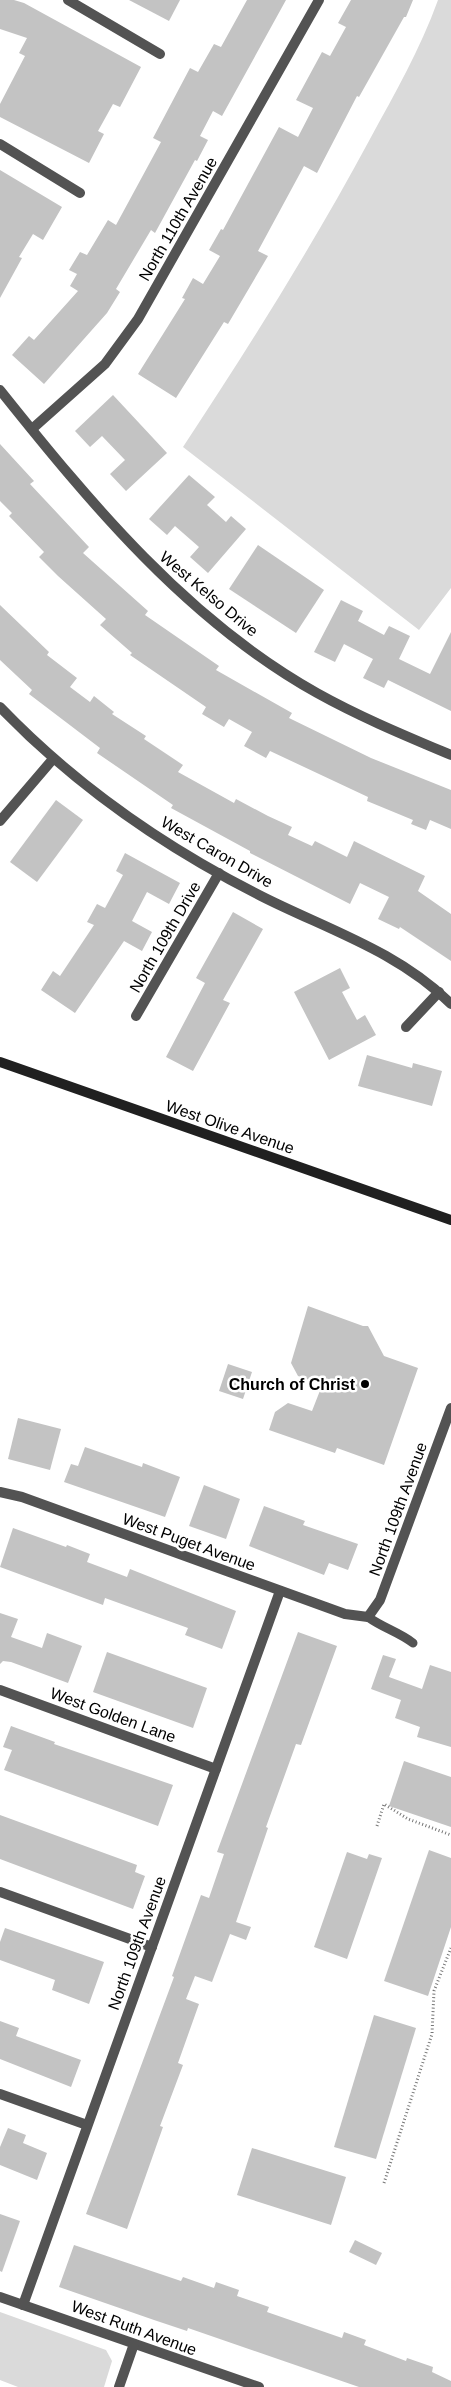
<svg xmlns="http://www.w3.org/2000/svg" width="451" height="2387" viewBox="0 0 451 2387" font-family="Arial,sans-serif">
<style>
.green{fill:#dadada}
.building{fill:#c3c3c3}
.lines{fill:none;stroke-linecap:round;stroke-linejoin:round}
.path{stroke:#757575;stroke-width:3;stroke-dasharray:1 2.5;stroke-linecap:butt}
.lane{stroke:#535353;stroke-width:9}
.street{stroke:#535353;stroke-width:10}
.secondary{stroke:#202020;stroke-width:10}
.poi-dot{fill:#000;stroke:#fff;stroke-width:2}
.labels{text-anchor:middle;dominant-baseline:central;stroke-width:5;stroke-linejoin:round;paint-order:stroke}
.street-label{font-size:16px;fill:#000;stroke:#fff}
.poi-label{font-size:16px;font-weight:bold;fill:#000;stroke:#fff;text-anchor:end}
</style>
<rect width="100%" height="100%" fill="#fff"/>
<g class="green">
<path d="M438,0H451V588L419,630L183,447C249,347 313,245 370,139C395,93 420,50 438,0Z"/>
<path d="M0,2312L106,2350L112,2361L104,2387H18L0,2380Z"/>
</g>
<g class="building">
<path d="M0,0H14L24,3L141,67L120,107L113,104L98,131L104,134L89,163L0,117V104L25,56L19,53L27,38L0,29Z"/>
<path d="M129,0H180L169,21Z"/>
<path d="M247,0H286L222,116L213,111L200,136L208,140L197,161L195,160L155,233L151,230L116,289L120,292L107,313L44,384L12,355L29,336L34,340L78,291L70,286L77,274L69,270L80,252L87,255L108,220L116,225L161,142L153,138L190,68L198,72L214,44L221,47Z"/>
<path d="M351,0H413L406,17H404L359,97L357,96L317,173L304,166L258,251L268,256L228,324L224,322L176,398L138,374L185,299L182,298L193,278L203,284L220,256L209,250L221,229L223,230L279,127L298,137L313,108L296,100L322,52L330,56L346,27L338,23Z"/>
<path d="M0,170L62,207L43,240L33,234L19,257L22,258L0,298Z"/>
<path d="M113,395L167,453L126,491L110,474L125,460L102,436L90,447L75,431Z"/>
<path d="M0,444L34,481L30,484L89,547L83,553L148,611L145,615L219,666L216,670L292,713L289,718L371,758L451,790V829L430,820L426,830L411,824L413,820L367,801L368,797L270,751L266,758L244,746L252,732L229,719L224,727L202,714L206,707L130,655L132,653L100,625L106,619L58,576L39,557L44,552L9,516L12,513L0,501Z"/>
<path d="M189,475L215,497L207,505L226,522L231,516L246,529L208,573L190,557L199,547L175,526L167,535L149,519Z"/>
<path d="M258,545L324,590L296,633L229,589Z"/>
<path d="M341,600L363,611L358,621L384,635L389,626L410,636L399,659L430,674L451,632V711L388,680L384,688L363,678L373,659L344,644L335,662L314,652Z"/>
<path d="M0,605L49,652L47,655L77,678L70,687L90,702L94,696L114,712L112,714L146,736L144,739L183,765L178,772L234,803L236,799L268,816L292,827L288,835L312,846L315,841L347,857L354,841L425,876L418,891L451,914V961L400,927L399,929L378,919L389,897L360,883L350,904L250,853V851L171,808L173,805L97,753L100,748L29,694L32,690L0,660Z"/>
<path d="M56,800L83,820L37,882L10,862Z"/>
<path d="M125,853L180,883L169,904L147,892L132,921L152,932L142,951L124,941L75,1013L41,990L53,971L60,976L94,925L87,922L97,904L105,908L123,875L116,871Z"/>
<path d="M233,912L263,929L223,1000L230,1003L193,1071L166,1057L205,983L196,978Z"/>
<path d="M340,968L350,988L342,992L357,1020L365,1015L376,1035L329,1060L294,992Z"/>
<path d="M367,1055L412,1068L413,1063L442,1071L432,1106L358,1086Z"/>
<path d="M308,1306L363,1326H368L384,1356L418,1368L384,1465L337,1448L335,1453L269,1430L275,1412L288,1403L312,1411L321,1388L317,1387L318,1383L298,1376L291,1363Z"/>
<path d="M228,1364L252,1372L243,1399L219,1391Z"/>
<path d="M18,1418L61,1429L50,1470L8,1459Z"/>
<path d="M85,1447L142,1467L143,1463L180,1477L165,1517L64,1482L71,1464L78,1466Z"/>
<path d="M204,1485L240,1499L226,1539L189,1526Z"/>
<path d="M264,1506L305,1521L303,1525L358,1544L348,1570L329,1563L324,1575L249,1546Z"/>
<path d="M13,1528L66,1547L67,1545L90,1554L87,1562L127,1577L130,1569L236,1611L222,1649L185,1635L188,1628L105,1598L103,1605L0,1567Z"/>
<path d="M0,1613L18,1619L11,1637L42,1648L47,1633L82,1646L68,1683L11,1662L3,1661L0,1664Z"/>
<path d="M298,1632L337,1646L301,1745L296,1744L266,1827L268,1828L236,1922L251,1927L246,1940L230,1934L212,1982L195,1976L186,1999L199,2004L178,2063L183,2065L160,2126L163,2127L127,2229L86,2214L174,1977L172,1976L201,1895L209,1898L224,1854L217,1852Z"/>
<path d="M107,1652L207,1688L193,1728L93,1692Z"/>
<path d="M383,1655L396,1659L389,1677L422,1689L430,1665L451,1672V1747L417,1737L420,1727L395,1718L401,1700L371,1689Z"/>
<path d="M11,1726L55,1742L54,1744L173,1785L158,1826L4,1770L12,1750L3,1747Z"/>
<path d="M404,1761L451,1777V1827L389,1806Z"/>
<path d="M0,1815L137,1865L135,1872L145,1876L133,1909L0,1859Z"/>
<path d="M429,1850L451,1858V1927L428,1996L384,1981Z"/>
<path d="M347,1852L367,1859L369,1854L382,1858L347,1959L314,1947Z"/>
<path d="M5,1928L104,1962L89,2004L52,1990L55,1980L0,1960V1942Z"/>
<path d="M374,2015L416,2028L376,2159L334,2147Z"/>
<path d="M0,2021L19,2028L16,2036L81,2060L71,2087L0,2059Z"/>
<path d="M8,2128L26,2135L23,2143L47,2153L37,2180L0,2165V2147Z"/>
<path d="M252,2148L346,2177L331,2225L237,2195Z"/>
<path d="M0,2214L20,2221L2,2272L0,2271Z"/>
<path d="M355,2240L382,2253L376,2265L349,2252Z"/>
<path d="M74,2245L181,2281L183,2277L214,2288L216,2282L239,2290L237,2296L269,2307L267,2312L342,2338L344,2332L366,2340L364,2345L406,2361L407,2358L433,2367L432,2372L451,2381V2387H359L188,2328L187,2331L154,2320L59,2287Z"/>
</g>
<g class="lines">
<g class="path">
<path d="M377,1826L384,1804L408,1819L451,1835"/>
<path d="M384,2183L432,2034L434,1991L451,1948"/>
</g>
<path class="lane" d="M368,1617C383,1628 399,1632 413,1643"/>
<g class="street">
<path d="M68,0L160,54"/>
<path d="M0,144L80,193"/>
<path d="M0,390C91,504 188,621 317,693C360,717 406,736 451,755"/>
<path d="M32,429L105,364L138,319L319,0"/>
<path d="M0,707C75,785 164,847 261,896C326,929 398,951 451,1004"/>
<path d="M0,821L53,759"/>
<path d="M136,1016L219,873"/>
<path d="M406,1027L439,992"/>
<path d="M0,1492L22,1497L345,1614L368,1617L380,1600L451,1408"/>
<path d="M0,1690L216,1769"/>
<path d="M0,1892L152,1947"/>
<path d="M0,2094L87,2125"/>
<path d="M0,2297L259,2387"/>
<path d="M23,2305L280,1591"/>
<path d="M119,2387L134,2344"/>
</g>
<path class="secondary" d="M0,1062L451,1220"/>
</g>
<circle class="poi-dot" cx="365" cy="1384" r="5"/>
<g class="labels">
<g class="street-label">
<text transform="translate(178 219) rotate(-60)">North 110th Avenue</text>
<text transform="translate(209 594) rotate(40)">West Kelso Drive</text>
<text transform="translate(217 852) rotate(30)">West Caron Drive</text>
<text transform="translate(165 937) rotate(-60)">North 109th Drive</text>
<text transform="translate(230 1127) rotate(19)">West Olive Avenue</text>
<text transform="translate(398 1509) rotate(-70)">North 109th Avenue</text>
<text transform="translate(189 1542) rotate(20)">West Puget Avenue</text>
<text transform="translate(113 1715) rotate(20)">West Golden Lane</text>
<text transform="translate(137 1943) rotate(-70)">North 109th Avenue</text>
<text transform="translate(134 2328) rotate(20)">West Ruth Avenue</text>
</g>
<g class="poi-label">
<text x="355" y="1384">Church of Christ</text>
</g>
</g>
</svg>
